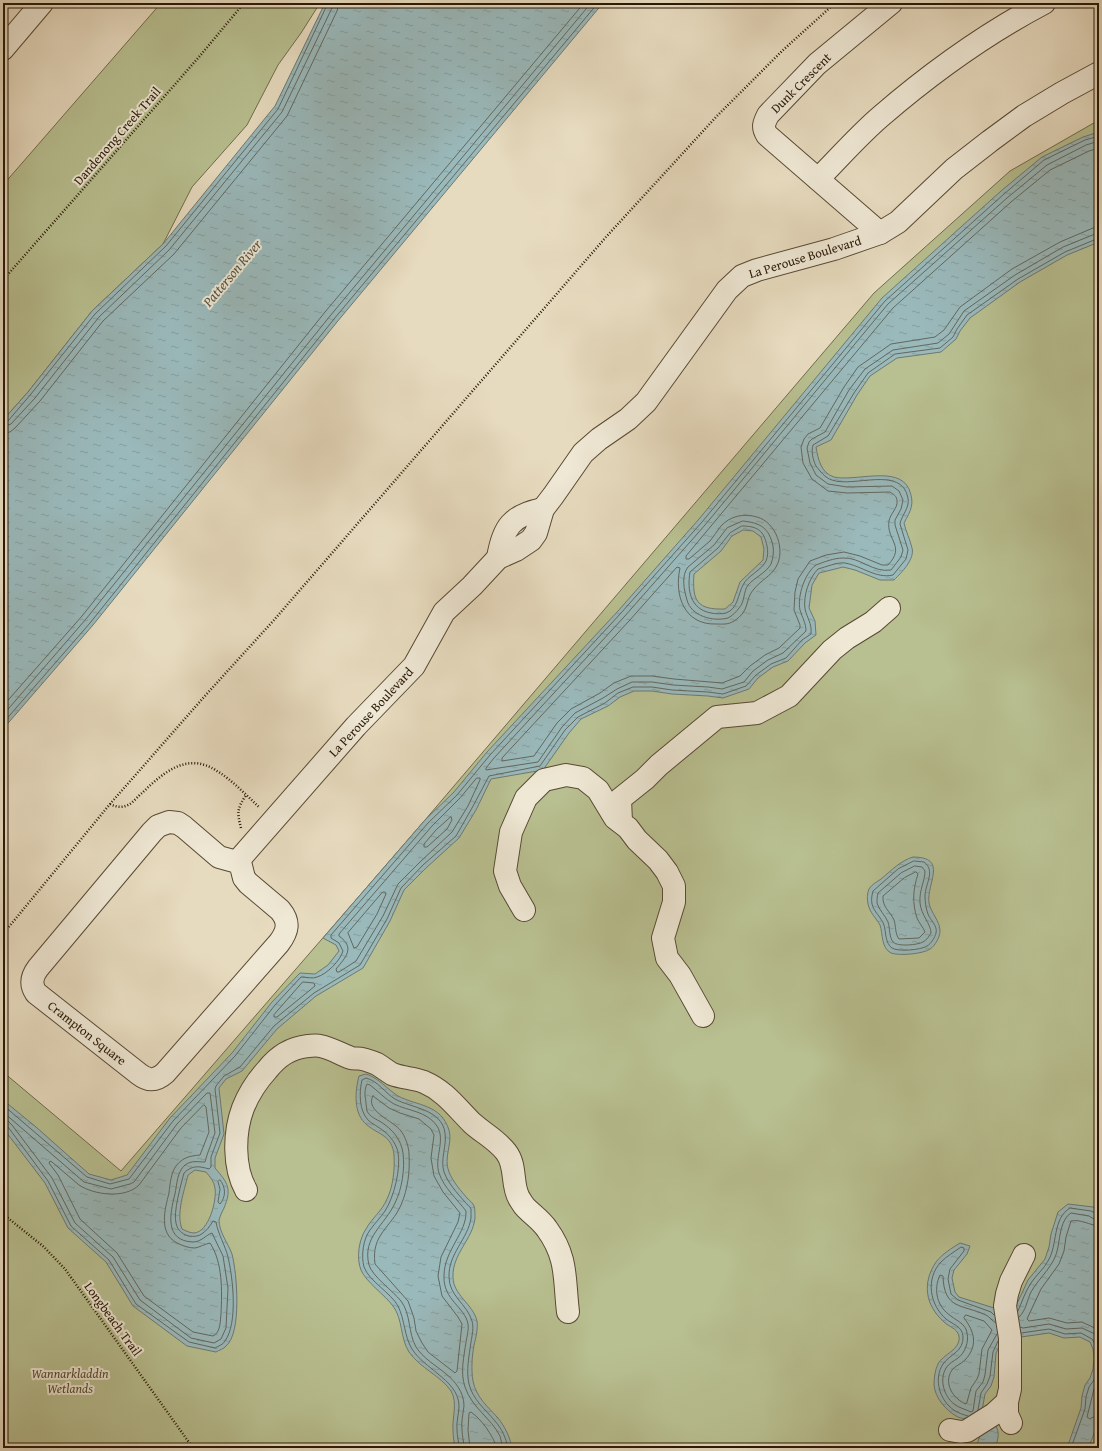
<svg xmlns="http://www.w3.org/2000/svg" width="1102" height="1451" viewBox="0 0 1102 1451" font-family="'Gentium Book Plus',serif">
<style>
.green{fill:#b8bf90;stroke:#706c4b}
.water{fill:url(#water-ripples);stroke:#6c7973;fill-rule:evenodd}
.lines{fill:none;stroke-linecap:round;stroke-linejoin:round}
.shore{stroke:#616860;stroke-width:1}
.minor-casing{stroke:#584934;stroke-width:24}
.path{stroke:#281806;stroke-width:2.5;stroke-dasharray:1 2;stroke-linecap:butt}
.minor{stroke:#efe8d5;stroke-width:22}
.labels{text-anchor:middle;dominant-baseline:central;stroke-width:4;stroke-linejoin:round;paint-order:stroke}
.street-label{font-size:13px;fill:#281806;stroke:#efe8d5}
.park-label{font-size:13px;font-style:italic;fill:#534a2f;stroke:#efe8d5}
.water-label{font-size:14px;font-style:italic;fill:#505045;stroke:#efe8d5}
</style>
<defs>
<pattern id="water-ripples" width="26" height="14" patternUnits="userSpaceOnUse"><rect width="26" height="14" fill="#9ab9bb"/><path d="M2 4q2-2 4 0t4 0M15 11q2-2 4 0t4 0" fill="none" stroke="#859e9f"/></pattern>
</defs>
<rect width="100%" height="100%" fill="#e7dbbf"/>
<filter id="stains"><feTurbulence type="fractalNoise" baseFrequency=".005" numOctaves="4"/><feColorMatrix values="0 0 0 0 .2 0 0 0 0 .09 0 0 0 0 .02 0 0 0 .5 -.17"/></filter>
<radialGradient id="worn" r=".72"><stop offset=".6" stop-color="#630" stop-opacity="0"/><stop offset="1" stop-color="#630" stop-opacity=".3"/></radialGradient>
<g class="green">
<path d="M161,3H320L301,33L278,65L247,125L192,187L163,244L92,311L28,392L3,420V185Z"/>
<path d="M1099,120V1448H3V1072L121,1171L425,820L874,293L1010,171Z"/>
</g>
<g class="water">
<path d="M325,3H603L337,322L93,625L3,729V420L28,392L92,311L163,244L275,106Z"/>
<path d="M1099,132V242L1067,255L1020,282L970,318L960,331L956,339L941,352L897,358L870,376L857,395L831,440L816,447C818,459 821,473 834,477C855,482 898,465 909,489C915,504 911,510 904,523C906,532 910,539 912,548C915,559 902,572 894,580H880L855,570L843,567L819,573L812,585L809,608L815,621L816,635L805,643L788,661L773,667L758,678L749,689L723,698L708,696L672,694L652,691H634L620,697L608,706L581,719L569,733L543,770L491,779L476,810L459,838L426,868L404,890L390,921L363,968L316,996L277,1029L242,1071L226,1079L219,1088L224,1134L215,1158V1168C228,1183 232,1189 224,1208C222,1212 220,1216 219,1220C219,1232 228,1243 232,1254C237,1273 242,1333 226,1346C224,1349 219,1350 216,1352L187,1346L133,1306L106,1262L68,1228L45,1183L3,1128V1100L36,1127L89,1174L111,1180L127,1175L170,1118L232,1053L272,1002L300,973L315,974L328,965L339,951L336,945L323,938L425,820L454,792L487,752L618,611L699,519L882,298L1001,191L1042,157L1083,137ZM743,530L753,531L761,537L764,549L763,560L740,582L733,602L725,609C697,610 692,601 694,574L721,551L732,536ZM195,1170L206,1172C210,1177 214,1181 215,1188C217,1200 209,1232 194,1233C190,1233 186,1231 182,1229C176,1213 184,1192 188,1175Z"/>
<path d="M913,857C949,857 926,884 929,903C931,913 940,921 940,931C940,937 935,946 930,949C923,954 899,956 891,953C881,948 883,934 880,925C876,918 870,913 868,904C867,900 867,893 869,889C872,884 877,882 881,879C892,870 900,861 913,857Z"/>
<path d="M366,1074C379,1078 387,1089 398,1096C417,1106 441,1104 449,1130C453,1143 443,1158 449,1172C453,1182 461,1191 468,1199C470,1201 473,1203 474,1206C475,1208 475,1215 475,1218C473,1239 452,1254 453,1277C453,1295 473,1304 477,1321C478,1328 476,1338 474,1345C472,1357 471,1369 473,1381C476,1397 488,1407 498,1418C505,1427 510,1437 512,1448H455C454,1442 453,1436 453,1430C452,1417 458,1403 451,1391C441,1376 420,1368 409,1352C400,1338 403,1319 393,1306C385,1295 366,1282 361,1270C356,1258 359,1239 366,1229C372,1218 382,1211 387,1199C393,1187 395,1169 394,1155C392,1135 379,1135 367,1125C353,1114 355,1091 359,1076Z"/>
<path d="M1068,1204L1093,1207L1099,1212V1410C1098,1424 1094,1435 1088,1448H1067L1081,1408L1082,1396L1085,1385L1090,1378L1093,1369L1094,1358L1093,1349L1090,1342L1080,1337L1064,1338L1049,1333L1021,1337L1014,1334L1001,1343L996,1353L994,1377L991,1386L985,1394L982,1411C995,1424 1003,1428 995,1448H976L980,1435C975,1430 970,1422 965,1419C962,1418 959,1418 956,1416C946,1410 935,1398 934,1385C934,1378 935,1370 938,1364C943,1354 961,1350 959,1336C957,1328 949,1327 944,1322C925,1305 922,1283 936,1262C942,1254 952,1248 960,1243L970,1246L967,1254L954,1270L952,1278L955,1292L959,1297L994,1308L1000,1315L1014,1310L1028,1280L1045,1259L1049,1247L1051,1234L1058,1212Z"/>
</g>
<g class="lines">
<g class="shore">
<path d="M1099,141L1086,145L1047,165L1007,198L888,304L705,525L624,617L494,758L486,768V770L538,762L562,727L575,713L603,698L617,689L632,682H652L673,685L708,687L722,689L744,682L753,671L768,660L783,653L806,631C806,623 802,617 800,610C797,596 805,573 816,565C824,562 834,558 843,558C860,557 873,573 891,570L901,557L903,550L895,525V520L901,509L903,500L899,491L892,486L847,487L828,484L816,475L810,463L807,448L809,442L812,439L825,432L849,390L865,369L893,350L938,343L949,334L964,311L1015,275L1063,247L1095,234L1099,233"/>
<path d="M1099,148L1089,151L1050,170L1011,202L893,308L686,556V559H689C696,553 703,547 710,541C714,536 717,531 721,526C730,516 744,513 757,517C776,522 786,550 776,567C771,576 760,581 754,589C744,600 751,610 734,621C728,625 722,624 716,624C684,625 674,595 680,568L677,567L629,621L502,758V761L534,756L557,723L571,709L600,693L614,683L631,676H652L674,679L722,683L740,676L750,666L765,655L779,648L800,628V625L794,610L795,592L798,579L810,561L826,555L844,552L860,556L882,565H888C906,546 886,540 889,521C890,514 898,508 897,501C897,496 893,494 890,492L847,493L828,491L812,479L803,463L801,447L804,439L808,434L820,428L844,387L858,367L891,344L935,337L944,330L960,307L1012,269L1060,242L1093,228L1099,227"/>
<path d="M3,422L8,421L31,394L95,314L166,246L278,109L328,3"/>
<path d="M3,427L11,424L35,398L99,317L169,250L282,112L332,8L333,3"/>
<path d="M3,433L10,432L15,428L40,401L103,321L174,254L287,116L337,11L339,3"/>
<path d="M743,521C761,523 769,528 773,546C774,551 773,559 771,564C766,573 754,578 748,585C743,592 745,602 739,608C737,611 732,616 728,618C713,622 691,616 687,600C684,590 681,576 688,567L714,545L727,528Z"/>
<path d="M742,526C758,526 764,531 767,546C768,550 768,557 766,561C762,570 747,576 743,585C738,594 738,609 726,613C722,614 715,614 711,613C690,609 687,590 690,572L718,548L730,533Z"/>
<path d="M3,706L82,616L325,312L584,3"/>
<path d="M3,715L86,619L330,316L591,3"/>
<path d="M3,723L90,623L334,319L598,3"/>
<path d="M477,778H480V780L468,806L452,832L420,862L398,884L383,916L356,961L339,972H337L336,969C345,958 356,948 339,936V934L432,826L460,798Z"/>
<path d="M451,817L452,820L447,829L427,847H424V844L436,830Z"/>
<path d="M914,861L924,862C936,871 925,884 925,896C925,902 926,909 928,914C930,920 938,926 936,933C935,937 931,944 927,946C921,950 898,952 892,948C885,943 886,932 884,925C881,917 874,912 872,904C871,899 872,895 873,891L898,869Z"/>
<path d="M915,866L922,867L925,871C925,881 919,890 920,903C921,915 931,924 931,933C929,936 927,940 923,942C918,945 897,947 893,942C889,937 890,928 888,922C885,915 879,910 877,903C877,900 877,897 878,893L901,873Z"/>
<path d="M916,872L918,874C913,889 912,903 917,918C919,923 923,927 925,932L919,938L899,939C895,934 896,926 894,920C890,911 882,907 883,896L904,878Z"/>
<path d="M383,892H385L386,894L377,914L357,947L354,948L348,933Z"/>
<path d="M303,982L314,983L315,986L277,1017H274V1015Z"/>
<path d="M373,1096L389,1108L400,1113L419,1119L431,1129L434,1135L431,1158L434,1176L443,1192L460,1213L458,1222L441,1257L438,1276L442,1296L458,1317L462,1324L457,1371L455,1373L428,1352L422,1343L416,1331L414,1318L408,1301L375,1264C371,1234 391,1228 401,1205C408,1189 410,1171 409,1154C409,1147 405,1136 401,1131C394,1121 364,1111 373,1096Z"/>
<path d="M3,1105L87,1177L110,1184L129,1179L173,1121L235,1056L275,1005L301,977C306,977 313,979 317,977C327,974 340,961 343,951L339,943L331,938V935L428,823L457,795L490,755L621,613L702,522L885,301L1004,194L1044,160L1085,140L1099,136"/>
<path d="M204,1105L206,1107L209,1132L200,1155C190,1156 183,1157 176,1166C171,1173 170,1184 169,1193C165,1209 158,1233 177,1243C183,1246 189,1248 195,1248C200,1247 205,1244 210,1243C223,1263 222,1291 221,1314C220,1321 221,1332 213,1336L193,1332L144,1296L117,1253L80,1219L58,1175L49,1163L50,1161L52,1162L79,1185C94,1195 125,1199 139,1185L181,1128Z"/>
<path d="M3,1112L84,1182L111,1189L130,1184L134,1182L177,1124L207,1093H210L215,1133L207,1155L205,1162C198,1162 192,1160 185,1165C177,1172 177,1184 175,1194C170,1213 164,1241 193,1242C201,1242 206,1235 212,1233L223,1256L228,1288L226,1328L221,1339L214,1343L191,1338L140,1300L113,1257L75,1223L52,1178L12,1125L8,1121H3"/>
<path d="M3,1126L8,1127L48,1181L71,1226L109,1260L136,1304L189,1342L215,1348C218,1346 223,1345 225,1341C238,1323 233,1278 228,1257C225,1245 218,1234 216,1222L213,1221C210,1226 206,1232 200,1235C190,1239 178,1234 176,1223C173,1213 181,1184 184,1173C192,1165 199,1166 209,1169L211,1167V1157L220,1133L215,1089L216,1086L224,1076L240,1067L274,1026L314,993L360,965L387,919L401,888L423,865L456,836L472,808L489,776L540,766L565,730L578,717L605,703L618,693L633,687H652L672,690L708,692L723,694L746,686L756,675L771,664L786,658L802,640L811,634C812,623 807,618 805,609C803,596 809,578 818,569C826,567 837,562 845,563C862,566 876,579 893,575L906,559L908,550L900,524C901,516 910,508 908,498C902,465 853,488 832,480C825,478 820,471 816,466C813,460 811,452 813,445L828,436L854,393L868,373L895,354L940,348L953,337L957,329L967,315L1018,279L1065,252L1099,238"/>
<path d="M220,1180C226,1187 226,1197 220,1204L218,1202L220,1189L218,1182Z"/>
<path d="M1099,1226C1089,1225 1081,1219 1071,1221L1066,1237L1064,1251L1059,1264L1041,1289L1027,1319L1029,1321L1049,1318L1067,1323L1082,1322L1099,1330"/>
<path d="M1018,1311C1022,1302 1025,1292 1031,1283C1036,1275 1044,1269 1048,1261C1058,1245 1052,1219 1070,1208L1091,1211L1099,1215"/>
<path d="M966,1315L984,1321L992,1330L982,1349L979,1374L977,1379L971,1388L967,1402L966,1404C953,1399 943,1383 952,1370C955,1366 961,1364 965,1360C978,1346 975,1332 964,1318Z"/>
<path d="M1019,1317C1026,1311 1027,1300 1031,1292C1040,1276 1055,1266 1058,1247C1060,1236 1061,1219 1071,1213L1089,1216L1094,1219L1099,1220"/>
<path d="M996,1323C992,1321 990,1317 986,1315C962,1304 944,1310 943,1276L940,1275C933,1290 937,1307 951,1316C957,1321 966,1324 967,1333C969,1342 965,1353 958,1358C954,1361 949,1363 946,1368C939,1380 944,1396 954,1404C959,1408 965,1409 971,1412L973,1411L976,1391L983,1382L985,1375L988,1350L997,1334"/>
<path d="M1020,1327L1023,1328L1049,1324L1066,1329L1082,1328L1095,1334L1099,1341"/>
<path d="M1021,1333L1049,1329L1065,1334L1081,1333L1092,1339L1097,1347L1098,1358L1097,1370L1094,1380L1089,1387L1086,1397L1085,1409L1071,1448"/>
<path d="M1099,1380L1094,1389L1087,1417L1090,1419L1095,1416L1099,1415"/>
<path d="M978,1410L981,1393L987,1384L990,1376L993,1352L998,1341"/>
<path d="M968,1416C961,1414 955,1412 949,1406C939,1396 934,1378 943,1364C950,1354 964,1352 963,1336C962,1326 952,1324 946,1319C930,1305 925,1279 941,1262C947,1256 954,1252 961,1247L964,1248V1251L950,1269L948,1279L951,1294L958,1300L991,1312L994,1315"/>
<path d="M459,1448C459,1442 457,1436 457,1430C456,1422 459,1414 459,1406C459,1392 448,1382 438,1374C429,1366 419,1360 412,1349C404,1336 405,1320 398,1306C391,1293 369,1281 364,1267C361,1256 363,1239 370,1230C375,1223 381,1217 385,1211C394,1197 401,1169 398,1152C395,1141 388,1133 378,1127C375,1125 371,1123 368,1120C359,1110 359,1093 362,1080L366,1078C378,1081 385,1093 395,1099C411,1108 442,1109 445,1133C447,1146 440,1159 444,1172C448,1183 457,1193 465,1202C466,1204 470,1206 471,1209C471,1211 471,1216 471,1218C468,1239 448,1254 449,1277C449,1296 467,1304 472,1321C474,1327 472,1336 471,1342C469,1356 466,1371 469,1384C473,1400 485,1409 495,1421C502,1429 506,1438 508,1448"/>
<path d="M464,1448C464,1442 462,1436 462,1430C461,1422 463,1414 464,1406C464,1392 455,1381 445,1373C435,1365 423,1358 416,1347C408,1333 411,1314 401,1301C393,1291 372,1276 369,1265C362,1237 385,1225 395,1203C402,1189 405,1169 403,1153C401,1139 392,1129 381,1122C376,1119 370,1117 367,1111C366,1106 366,1100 365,1096C365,1091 365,1088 367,1084L370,1085C378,1091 385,1099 394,1104C408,1111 427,1111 437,1126C446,1140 434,1158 439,1173C444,1188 457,1199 466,1211C467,1233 444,1250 444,1276C443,1300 465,1307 468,1324C469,1329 467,1336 466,1342C464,1356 460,1373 465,1387C472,1408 491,1418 500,1436C501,1440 502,1444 503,1448"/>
<path d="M470,1448L468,1430L469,1413L471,1412C482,1420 492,1434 497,1448"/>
</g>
<defs>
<g id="minor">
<path d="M3,49L42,3"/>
<path d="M818,179C838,159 858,136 880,117C931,73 985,34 1044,3"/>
<path d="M880,233L767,135C762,127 764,123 768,115L817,64L891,3"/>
<path d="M498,558C503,527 512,515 543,509"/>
<path d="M169,822L178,823L184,827L219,857L237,862L241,866L244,878L248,883L280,910C290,922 288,931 279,943L165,1073C156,1081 148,1081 139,1074L36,993C30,984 32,976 38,968L152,832L158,826Z"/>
<path d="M621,822L620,799L645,779L659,765L717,717L757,713L789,696L832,650L847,638L873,622L889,608"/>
<path d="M237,862L356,726L414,666L444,612L472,586L498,558L516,550L531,540L536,533L543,509L553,496L583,453L599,439L628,419L646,402L727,290L742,276L757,270L834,249L880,233L898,222L954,169L990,141L1024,116L1062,93L1099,73"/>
<path d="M524,910L510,886L505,871L511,832L526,798L544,780L566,775L583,778L598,790L615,818L628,828L637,840L658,860L667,872L674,886V902L663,938L667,958L680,975L703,1016"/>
<path d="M246,1190C233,1167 234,1132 243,1108C249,1093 257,1081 267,1070C278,1056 290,1048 308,1046C311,1046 316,1045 320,1046C331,1048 340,1054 351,1058C354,1059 359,1058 362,1059C367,1060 372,1062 377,1064C382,1067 387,1071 392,1074C402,1078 414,1078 424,1082C445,1091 456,1107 472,1123C483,1133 497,1140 506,1152C517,1166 511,1184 519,1198C521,1201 523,1205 526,1208C533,1215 541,1220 547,1229C568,1258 564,1279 568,1312"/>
<path d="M1007,1402V1414L1011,1423"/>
<path d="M950,1430L961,1432L967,1431L994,1414L1007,1402L1010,1389V1338L1005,1306L1007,1294L1011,1281L1024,1255"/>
</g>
</defs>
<use href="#minor" class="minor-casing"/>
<g class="path">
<path d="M3,280L199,57L244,3"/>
<path d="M110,804C116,807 122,808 128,805C133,803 138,796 142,793C163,773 187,751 217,771C232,780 246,795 259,807"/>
<path d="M241,828C237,812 237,809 246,795"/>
<path d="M3,934L110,804L204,697L274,620L606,237L716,117L782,51L835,3"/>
<path d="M3,1214L44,1247L65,1269L193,1448"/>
</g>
<use href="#minor" class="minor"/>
</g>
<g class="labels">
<g class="street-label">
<text transform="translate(801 83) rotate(-45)">Dunk Crescent</text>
<text transform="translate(117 136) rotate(-49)">Dandenong Creek Trail</text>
<text transform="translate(805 257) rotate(-17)">La Perouse Boulevard</text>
<text transform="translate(371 712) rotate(-47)">La Perouse Boulevard</text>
<text transform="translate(87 1033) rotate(38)">Crampton Square</text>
<text transform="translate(113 1319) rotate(54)">Longbeach Trail</text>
</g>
<g class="park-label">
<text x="70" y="1373">Wannarkladdin<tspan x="70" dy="15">Wetlands</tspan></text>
</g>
<g class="water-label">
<text transform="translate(232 273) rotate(-50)">Patterson River</text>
</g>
</g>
<rect width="1102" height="1451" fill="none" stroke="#e7dbbf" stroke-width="16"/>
<rect x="4" y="4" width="1094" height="1443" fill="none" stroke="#281806" stroke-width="2"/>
<rect x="8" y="8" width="1086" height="1435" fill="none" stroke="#281806"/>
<rect width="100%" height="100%" filter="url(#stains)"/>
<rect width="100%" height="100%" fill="url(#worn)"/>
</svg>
